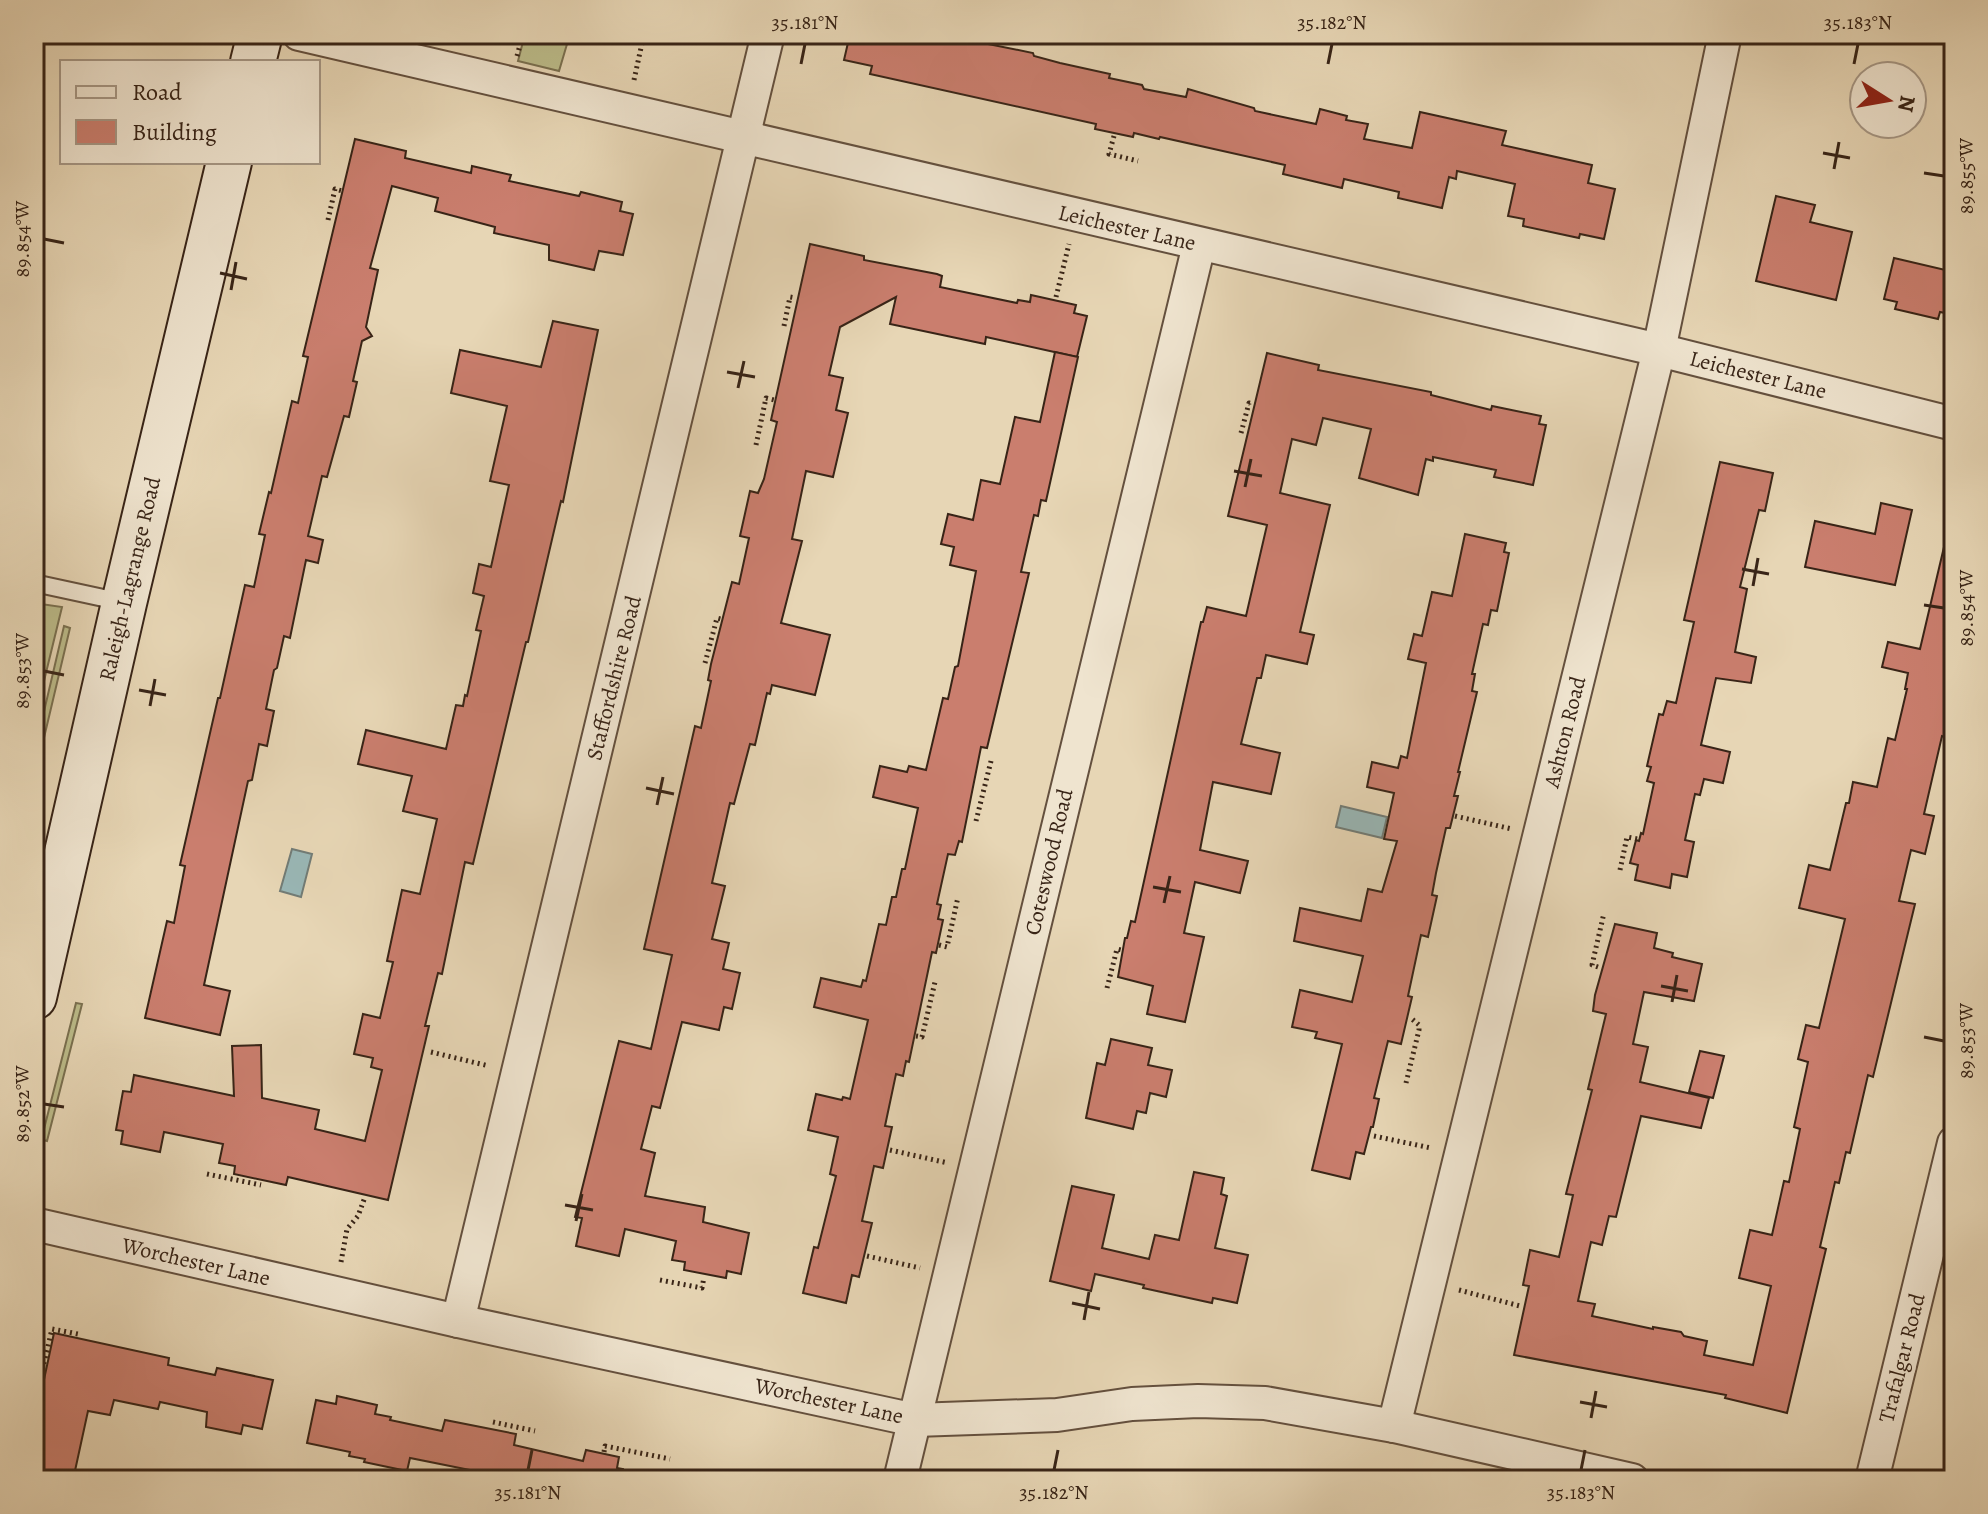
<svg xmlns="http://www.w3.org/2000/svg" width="1988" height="1514" viewBox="0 0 1988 1514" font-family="Alegreya,serif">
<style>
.green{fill:#bcbc8a;stroke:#7a7050;stroke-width:2}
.water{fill:#99b7b6;stroke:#727c76;stroke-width:2}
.building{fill:#ca7e6e;stroke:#382417;stroke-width:2}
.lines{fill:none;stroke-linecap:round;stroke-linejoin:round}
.lane-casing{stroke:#64503e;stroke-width:20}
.street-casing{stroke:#64503e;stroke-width:36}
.secondary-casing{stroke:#382417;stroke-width:48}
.path{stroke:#382417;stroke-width:5;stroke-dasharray:2 4;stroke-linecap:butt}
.lane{stroke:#efe4cf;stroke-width:16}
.street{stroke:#efe4cf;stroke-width:32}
.secondary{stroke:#efe4cf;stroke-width:44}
.ticks{fill:none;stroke:#382417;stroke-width:3}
.labels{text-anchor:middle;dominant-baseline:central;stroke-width:7;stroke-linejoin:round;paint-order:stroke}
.street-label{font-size:22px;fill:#382417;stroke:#efe4cf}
.neatline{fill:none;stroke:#382417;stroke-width:3}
.ticks-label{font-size:20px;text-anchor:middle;fill:#382417}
</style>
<rect width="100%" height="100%" fill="#e7d6b5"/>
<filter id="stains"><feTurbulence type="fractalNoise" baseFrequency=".0025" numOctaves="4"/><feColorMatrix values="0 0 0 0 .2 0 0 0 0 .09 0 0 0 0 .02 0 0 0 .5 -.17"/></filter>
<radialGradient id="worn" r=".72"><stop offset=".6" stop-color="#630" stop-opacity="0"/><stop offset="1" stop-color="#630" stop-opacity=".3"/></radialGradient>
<g class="green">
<path d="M525,34H570L559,71L518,61Z"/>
<path d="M34,603L62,607L34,722Z"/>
<path d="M64,626L70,628L34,780V754Z"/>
<path d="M76,1003L82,1004L47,1141L43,1140L44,1129Z"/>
</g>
<g class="water">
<path d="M1341,806L1387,817L1382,838L1336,827Z"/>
<path d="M292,849L312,854L301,897L280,891Z"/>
</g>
<g class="building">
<path d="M850,34H954L953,37L1033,53L1034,56L1060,63L1110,74L1109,78L1142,85L1144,89L1186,97L1188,89L1254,108L1255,111L1316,124L1320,109L1347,116L1346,120L1368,124L1364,139L1412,148L1420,112L1506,131L1502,145L1592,165L1588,183L1615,189L1604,239L1580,234L1579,238L1523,226L1524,219L1508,216L1515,184L1457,171L1456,179L1449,177L1442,208L1398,198L1399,192L1344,179L1342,188L1283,174L1285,165L1160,137L1159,139L1134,133L1133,137L1095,129L1096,124L870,74L872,66L844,60Z"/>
<path d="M355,139L406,151L405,158L471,173L472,166L511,175L509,181L579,196L581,192L622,202L620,211L633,214L623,255L599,251L594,270L549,260V245L494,233L495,227L435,211L438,198L392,186L370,268L378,270L366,327L372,336L362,341L353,381L357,382L349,417L344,416L327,477L322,476L308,536L323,540L318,563L306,560L290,638L284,636L277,668L274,670L266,709L274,711L267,746L259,744L252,780L248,781L204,985L230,991L220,1035L145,1018L167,921L174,923L185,866L180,865L218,698H220L245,585L254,587L265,535L259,534L269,492L271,493L292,401L298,403L308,357L303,356Z"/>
<path d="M1776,196L1815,205L1810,222L1852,232L1836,300L1756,281Z"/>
<path d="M810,244L864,256V260L937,274L942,276L940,287L1017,303L1018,300L1030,302L1031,295L1076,305L1074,313L1087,316L1077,357L986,337L985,344L890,324L896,297L840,327L829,375L843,378L836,410L848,413L833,477L806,471L792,539L802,541L781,623L830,635L815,695L772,685L770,694L767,693L755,745L750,744L734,804L730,803L712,883L725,886L712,939L729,943L723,969L740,973L732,1009L724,1007L719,1030L682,1022L660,1108L652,1106L641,1149L655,1153L645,1196L705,1207L703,1222L749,1233L741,1274L727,1271L726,1278L684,1270L685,1262L672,1260L676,1241L625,1229L619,1256L576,1246L582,1218L575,1217L619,1041L651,1049L672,955L644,949L695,726L701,728L711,681L708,680L711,664L732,582L739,584L749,538L740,536L750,491L758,493L764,479L777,422L771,420Z"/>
<path d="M1894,258L1954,272V315L1940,312L1938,319L1895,309L1897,302L1884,299Z"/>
<path d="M553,321L598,330L563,502L561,501L528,642H526L473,864L465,862L442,974L438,973L425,1026H429L388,1200L288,1177L286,1185L234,1174L235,1166L219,1163L223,1144L164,1132L160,1152L121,1144L123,1131L116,1130L123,1091L131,1092L134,1075L234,1096L232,1046L261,1045L262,1098L319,1110L315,1129L365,1141L382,1070L371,1067L373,1058L354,1054L363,1014L380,1018L393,962L387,961L402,890L420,894L437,819L403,811L412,776L358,764L366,730L446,749L456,705L463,706L465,695L467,696L481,631L476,630L484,596L473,593L479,564L491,567L509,485L490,481L507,406L451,393L460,350L541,367Z"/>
<path d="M1055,352L1078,357L1046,501L1041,500L1038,516L1034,515L1021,572L1029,573L987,748L981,747L962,842L959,841L955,855L948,854L937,904L941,905L938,919L943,920L936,953L932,952L909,1062L906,1061L903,1076L896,1074L885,1126L892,1127L883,1168L874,1166L862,1221L872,1223L859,1277L852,1275L846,1303L803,1293L814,1247L818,1248L836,1176L830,1174L838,1137L808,1130L816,1094L842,1100L843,1097L850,1099L868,1020L814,1007L821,978L861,987L863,980L866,981L879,924L886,925L892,897H896L902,869H905L918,808L873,797L880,766L907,772L909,766L926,770L943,698L948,699L955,667L958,666L976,571L950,565L954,547L941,544L948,514L973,520L981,480L1000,484L1015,417L1040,422Z"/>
<path d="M1267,353L1319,365L1318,370L1431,392V395L1491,410L1492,406L1541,416L1539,424L1546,425L1533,485L1494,477L1496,470L1433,457V461L1426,459L1418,495L1359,478L1371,429L1323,418L1316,445L1292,439L1280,493L1330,505L1300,632L1314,635L1307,664L1266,655L1261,678H1257L1241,744L1280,753L1271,794L1213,782L1200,850L1248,861L1240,893L1195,882L1184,933L1204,937L1185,1022L1147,1014L1153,986L1118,977L1125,938H1127L1131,921L1135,922L1201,622H1203L1207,607L1246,616L1267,525L1228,516Z"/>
<path d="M1720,462L1773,473L1765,511L1759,510L1740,587L1747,589L1735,652L1756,657L1751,683L1716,678L1701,745L1730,752L1723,783L1704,779L1700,795L1695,794L1685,840L1694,842L1687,877L1672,874L1670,888L1635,880L1638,865L1630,863L1636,840L1639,841L1641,833L1643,834L1654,783L1647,781L1651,767L1647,766L1659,714L1663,715L1667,701L1676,703L1694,622L1684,620Z"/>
<path d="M1881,503L1912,510L1895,585L1805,567L1815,521L1875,534Z"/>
<path d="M1465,534L1506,543L1504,552L1509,553L1497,611L1491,610L1488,625L1483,624L1472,674H1475L1472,691L1477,692L1458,772H1460L1454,796H1458L1450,828H1446L1436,873L1432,895L1437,896L1428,937L1421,935L1408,996L1412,997L1401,1044L1388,1041L1374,1098L1379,1099L1373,1127H1371L1364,1154L1356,1152L1350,1179L1312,1170L1342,1044L1315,1038L1317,1032L1292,1027L1300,990L1352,1002L1363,956L1294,941L1300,908L1361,921L1368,889L1382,892L1397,841L1384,839L1394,793L1367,787L1372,762L1398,768L1401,756L1407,758L1426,663L1408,659L1414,634L1422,636L1432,592L1452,596Z"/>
<path d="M1944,547L1954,549V712L1948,738L1942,736L1924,814L1934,816L1925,854L1911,850L1899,901L1915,904L1873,1077L1868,1075L1850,1153L1846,1152L1839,1183L1835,1182L1820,1247L1826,1249L1787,1413L1725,1398L1726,1395L1514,1355L1529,1286L1523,1285L1530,1250L1559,1257L1573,1195L1566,1194L1592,1090L1588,1089L1606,1014L1593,1011L1595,995L1615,924L1657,933L1654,948L1673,953L1672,957L1702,964L1694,1001L1644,992L1633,1044L1648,1047L1640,1082L1709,1098L1701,1128L1641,1116L1616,1217L1609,1216L1602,1245L1591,1242L1578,1301L1595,1304L1592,1316L1653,1329V1327L1681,1332L1684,1336L1707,1341L1704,1355L1753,1365L1771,1286L1739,1278L1750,1230L1772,1235L1784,1181L1789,1182L1800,1129L1794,1127L1808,1062L1798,1059L1806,1025L1819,1028L1845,919L1799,908L1809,865L1830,870L1846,803H1849L1853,782L1877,787L1888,738L1895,740L1907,689H1905L1908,673L1882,667L1888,642L1920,649Z"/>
<path d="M1111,1039L1152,1048L1148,1065L1172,1070L1166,1097L1150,1093L1146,1113L1137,1111L1133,1129L1086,1118L1097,1063L1105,1065Z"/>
<path d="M1700,1051L1724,1056L1713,1098L1689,1092Z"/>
<path d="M1194,1172L1224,1178L1221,1194L1227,1196L1215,1248L1248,1255L1237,1303L1213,1298L1212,1303L1143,1288L1144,1285L1095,1274L1091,1291L1050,1281L1072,1186L1114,1195L1102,1248L1149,1259L1155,1235L1179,1240Z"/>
<path d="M54,1333L169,1358L168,1365L215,1375L217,1368L273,1380L262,1429L243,1425L241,1434L206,1427L207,1412L160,1402L158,1409L114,1400L110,1415L88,1411L73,1480H34V1426Z"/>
<path d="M337,1396L377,1405L375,1414L391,1417L390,1420L442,1431L445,1420L516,1434L514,1445L583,1461L586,1450L619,1457L617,1468L623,1469L622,1480H487L488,1477L474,1475L475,1471L410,1458L407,1471L364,1462L365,1459L349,1456L350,1452L307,1443L316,1400L336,1404Z"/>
</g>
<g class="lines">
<defs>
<path id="lane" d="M34,583L122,602"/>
<g id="street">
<path d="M299,34L1659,350L1954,424"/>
<path d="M34,1224L458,1321L915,1420L1057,1415L1132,1404L1198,1401L1265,1403L1394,1426L1632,1480"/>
<path d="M458,1321L768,34"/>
<path d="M1394,1426L1659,350L1725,34"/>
<path d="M900,1480L1199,245"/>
<path d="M1872,1480L1954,1143"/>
</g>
<g id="secondary">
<path d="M253,62L260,34"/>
<path d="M34,997L124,603L229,162"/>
</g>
</defs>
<use href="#lane" class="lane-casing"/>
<use href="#street" class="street-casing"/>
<use href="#secondary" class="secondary-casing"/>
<g class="path">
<path d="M517,56L523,34"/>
<path d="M634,80L644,34"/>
<path d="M1114,136L1109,154L1138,161"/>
<path d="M328,220L335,189L342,191"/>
<path d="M1056,297L1069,244"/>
<path d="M784,326L790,297L796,298"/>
<path d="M1241,433L1249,403L1253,404"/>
<path d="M756,445L766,398L774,400"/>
<path d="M705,663L717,618L721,619"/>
<path d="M1455,816L1512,829"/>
<path d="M976,821L991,761"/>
<path d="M1620,870L1627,837L1638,839"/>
<path d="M939,945L947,947L958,897"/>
<path d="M1598,967L1592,965L1604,913"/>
<path d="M1107,988L1117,949L1121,950"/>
<path d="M916,1036L922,1037L935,982"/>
<path d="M431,1052L489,1066"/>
<path d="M1406,1083L1419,1030V1025L1412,1019"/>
<path d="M1374,1136L1431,1148"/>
<path d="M890,1150L948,1163"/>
<path d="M207,1174L261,1185"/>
<path d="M867,1256L920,1268"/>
<path d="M341,1262L347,1229L358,1216L365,1197"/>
<path d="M660,1280L702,1288L704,1277"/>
<path d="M1459,1290L1520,1306"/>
<path d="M37,1393L52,1329L78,1334"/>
<path d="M493,1422L535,1431"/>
<path d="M604,1452L605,1446L670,1459"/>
</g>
<use href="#lane" class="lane"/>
<use href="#street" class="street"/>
<use href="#secondary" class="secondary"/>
</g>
<path class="ticks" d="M801,64L805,44M1328,64L1332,44M1854,64L1858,44M1823,153L1850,158M1834,169L1839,142M1924,173L1944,176M44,239L64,243M220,273L247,279M231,290L236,262M727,372L755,377M738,388L744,361M1234,471L1262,476M1245,487L1251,459M1742,569L1769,574M1753,586L1758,558M1924,605L1944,608M44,671L64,675M139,690L166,695M150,706L155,679M646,788L674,794M657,805L663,777M1153,887L1181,892M1164,903L1170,876M1661,986L1688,991M1672,1002L1677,975M1924,1037L1944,1041M44,1104L64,1107M565,1205L593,1210M576,1221L582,1194M1072,1303L1100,1309M1084,1320L1089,1292M1580,1402L1607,1407M1591,1418L1596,1391M528,1470L532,1450M1054,1470L1058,1450M1581,1470L1585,1450"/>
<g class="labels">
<g class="street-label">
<text transform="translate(1127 228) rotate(13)">Leichester Lane</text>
<text transform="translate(1758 375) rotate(14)">Leichester Lane</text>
<text transform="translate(130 579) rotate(-77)">Raleigh-Lagrange Road</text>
<text transform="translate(614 678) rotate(-76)">Staffordshire Road</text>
<text transform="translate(1565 732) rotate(-76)">Ashton Road</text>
<text transform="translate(1049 862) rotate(-77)">Coteswood Road</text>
<text transform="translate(196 1262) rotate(13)">Worchester Lane</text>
<text transform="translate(1902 1358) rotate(-76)">Trafalgar Road</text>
<text transform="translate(829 1401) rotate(12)">Worchester Lane</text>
</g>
</g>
<rect width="1988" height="1514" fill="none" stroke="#e7d6b5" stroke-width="88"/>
<rect x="60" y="60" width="260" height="104" fill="#efe4cf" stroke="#a69785" stroke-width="2"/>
<rect x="76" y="86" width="40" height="12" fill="#efe4cf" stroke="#a69785" stroke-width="2"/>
<text x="132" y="100" font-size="24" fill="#382417">Road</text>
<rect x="76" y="120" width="40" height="24" fill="#ca7e6e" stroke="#a69785" stroke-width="2"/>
<text x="132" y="140" font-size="24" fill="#382417">Building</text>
<g transform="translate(1888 100) rotate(101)"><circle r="38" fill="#efe4cf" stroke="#a69785" stroke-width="2"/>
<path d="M0-6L14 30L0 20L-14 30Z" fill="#8f2418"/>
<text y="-12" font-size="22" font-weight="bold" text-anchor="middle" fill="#382417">N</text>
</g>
<rect x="44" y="44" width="1900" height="1426" class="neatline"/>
<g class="ticks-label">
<text x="805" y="29">35.181°N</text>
<text x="1332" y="29">35.182°N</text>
<text x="1858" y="29">35.183°N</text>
<text transform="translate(1966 176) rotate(-90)" y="7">89.855°W</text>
<text transform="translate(22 239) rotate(-90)" y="7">89.854°W</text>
<text transform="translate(1966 608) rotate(-90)" y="7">89.854°W</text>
<text transform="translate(22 671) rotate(-90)" y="7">89.853°W</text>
<text transform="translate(1966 1041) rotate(-90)" y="7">89.853°W</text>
<text transform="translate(22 1104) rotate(-90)" y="7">89.852°W</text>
<text x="528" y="1499">35.181°N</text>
<text x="1054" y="1499">35.182°N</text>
<text x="1581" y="1499">35.183°N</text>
</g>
<rect width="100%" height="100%" filter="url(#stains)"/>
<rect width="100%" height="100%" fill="url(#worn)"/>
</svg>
